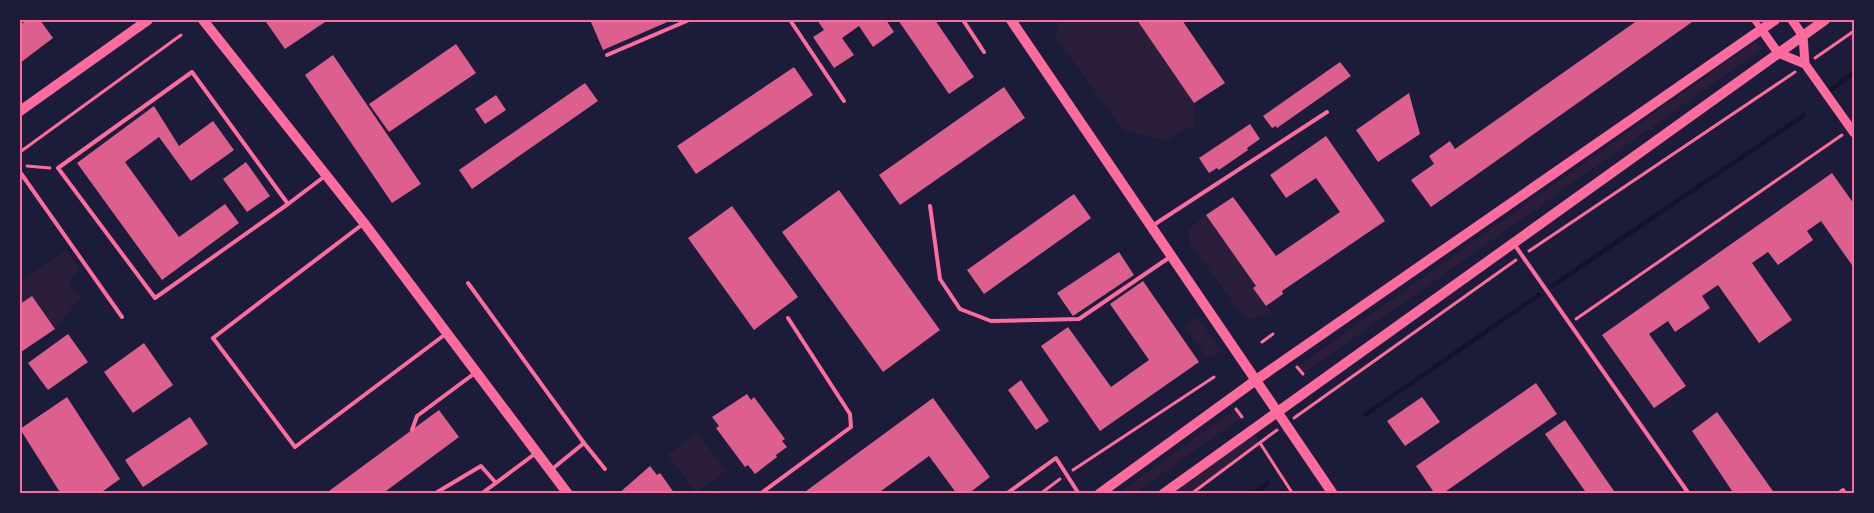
<svg xmlns="http://www.w3.org/2000/svg" width="1874" height="513" viewBox="0 0 1874 513" font-family="Helvetica,sans-serif">
<style>
.green{fill:#2a1e3b}
.lines{fill:none;stroke-linecap:round;stroke-linejoin:round}
.stream{stroke:#12122b;stroke-width:4.5}
.building{fill:#dd5f8e}
.path{stroke:#ff6b9d;stroke-width:3}
.service{stroke:#ff6b9d;stroke-width:4}
.minor{stroke:#ff6b9d;stroke-width:6}
.tertiary{stroke:#ff6b9d;stroke-width:9}
.secondary{stroke:#ff6b9d;stroke-width:10}
.neatline{fill:none;stroke:#ff6b9d;stroke-width:2}
</style>
<rect width="100%" height="100%" fill="#1b1b3a"/>
<g class="green">
<path d="M1062,20H1137L1194,103L1195,125L1165,141L1123,130L1055,36Z"/>
<path d="M1756,41L1762,49L1303,374L1297,367Z"/>
<path d="M1206,215L1256,286L1254,288L1272,314L1246,320L1190,243L1188,230Z"/>
<path d="M66,250L79,268L69,282L81,297L55,329L32,296L20,304V282Z"/>
<path d="M1197,317L1222,352L1207,358L1185,326Z"/>
<path d="M1236,409L1242,417L1135,493L1117,494Z"/>
<path d="M1252,431L1260,443L1191,493L1163,494Z"/>
<path d="M697,433L726,471L696,493L668,455Z"/>
</g>
<g class="lines">
<g class="stream">
<path d="M1831,90L1854,72"/>
<path d="M1552,286L1804,115"/>
<path d="M1365,415L1539,295"/>
<path d="M1253,494L1268,483"/>
</g>
</g>
<g class="building">
<path d="M27,20H40L53,38L20,63V25Z"/>
<path d="M270,20H328L285,49L266,22Z"/>
<path d="M597,20H672L603,50L591,22Z"/>
<path d="M817,20H886L894,32L873,47L859,26L842,38L854,55L834,68L813,37L824,30Z"/>
<path d="M898,20H935L974,77L949,94Z"/>
<path d="M1137,20H1182L1225,83L1194,103Z"/>
<path d="M1638,20H1691L1692,22L1431,207L1411,180L1434,164L1429,156L1450,141L1455,149Z"/>
<path d="M456,44L476,73L389,132L369,104Z"/>
<path d="M333,55L421,184L392,203L305,75Z"/>
<path d="M1340,62L1351,76L1277,128L1276,126L1272,128L1263,116Z"/>
<path d="M794,67L813,95L696,174L677,146Z"/>
<path d="M585,83L598,101L472,189L459,170Z"/>
<path d="M1004,87L1025,118L900,205L879,175Z"/>
<path d="M1409,93L1420,134L1378,162L1356,130Z"/>
<path d="M496,95L506,110L485,124L475,109Z"/>
<path d="M154,106L179,146L213,121L234,150L191,181L159,137L125,162L179,237L225,204L239,223L162,280L77,163Z"/>
<path d="M1250,124L1260,139L1247,148L1248,150L1219,170L1217,168L1209,173L1199,158Z"/>
<path d="M1326,136L1385,221L1282,291L1283,294L1266,306L1253,288L1256,286L1206,215L1233,197L1276,256L1340,212L1316,178L1286,198L1270,175Z"/>
<path d="M246,162L270,196L247,212L223,179Z"/>
<path d="M1832,173L1854,204V268L1821,221L1807,231L1813,240L1778,265L1768,252L1752,263L1792,320L1759,343L1718,285L1702,296L1710,308L1675,332L1668,321L1649,334L1686,386L1654,408L1602,335Z"/>
<path d="M839,190L940,330L883,372L782,232Z"/>
<path d="M1074,194L1091,218L984,294L967,270Z"/>
<path d="M732,206L798,297L754,330L688,238Z"/>
<path d="M1119,252L1134,275L1073,316L1057,293Z"/>
<path d="M1143,281L1199,362L1100,431L1041,346L1068,327L1111,387L1149,360L1110,304Z"/>
<path d="M32,296L55,329L21,352L20,304Z"/>
<path d="M68,334L88,362L48,390L28,363Z"/>
<path d="M144,343L173,385L133,413L104,372Z"/>
<path d="M1021,380L1049,421L1036,430L1008,390Z"/>
<path d="M1536,383L1557,414L1442,494H1435L1416,466Z"/>
<path d="M747,394L751,400L754,397L785,439L782,441L787,447L776,455L777,457L755,474L748,465L745,467L716,428L719,426L712,417Z"/>
<path d="M67,397L120,479L99,494H61L20,429Z"/>
<path d="M1422,397L1440,422L1405,446L1387,421Z"/>
<path d="M933,398L990,477L968,494H957L929,456L877,494H802Z"/>
<path d="M439,410L459,437L382,494H325Z"/>
<path d="M1717,412L1775,494H1734L1692,431Z"/>
<path d="M190,417L208,444L143,487L125,460Z"/>
<path d="M1565,420L1616,494H1587L1545,434Z"/>
<path d="M650,466L657,475L660,473L675,494H618Z"/>
</g>
<g class="lines">
<g class="path">
<path d="M1815,58L1854,31"/>
<path d="M20,152L181,35"/>
<path d="M27,166L50,168"/>
<path d="M1529,251L1795,72"/>
<path d="M1576,319L1842,135"/>
<path d="M1262,342L1273,334"/>
<path d="M1297,367L1303,374"/>
<path d="M1236,409L1242,417"/>
<path d="M1294,418L1516,260"/>
<path d="M1260,443L1293,494"/>
<path d="M1073,470L1214,377"/>
<path d="M1040,494L1060,479"/>
<path d="M1191,494L1277,430"/>
</g>
<g class="service">
<path d="M790,20L844,101"/>
<path d="M963,20L984,52"/>
<path d="M607,55L689,20"/>
<path d="M192,72L288,204L155,298L58,168Z"/>
<path d="M20,172L122,317"/>
<path d="M288,204L325,176"/>
<path d="M930,206L940,279L960,309L991,321L1079,319L1170,257"/>
<path d="M363,224L213,338L295,447L447,333"/>
<path d="M1152,226L1327,112"/>
<path d="M1514,244L1689,494"/>
<path d="M468,283L584,443L551,470"/>
<path d="M412,430L417,416L475,373"/>
<path d="M584,443L605,469"/>
<path d="M434,494L481,466L495,482"/>
<path d="M481,494L536,453"/>
<path d="M760,494L851,427L850,414L788,318"/>
<path d="M1006,494L1056,458L1079,494"/>
<path d="M1838,494L1843,490L1845,494"/>
</g>
<path class="minor" d="M1754,20L1761,29"/>
<g class="tertiary">
<path d="M1792,20L1803,36L1805,64L1854,133"/>
<path d="M1761,29L1778,53L1805,64"/>
</g>
<g class="secondary">
<path d="M203,20L364,223L568,494"/>
<path d="M1011,20L1333,494"/>
<path d="M20,111L148,20"/>
<path d="M1099,494L1256,380L1775,20"/>
<path d="M1163,494L1825,20"/>
</g>
</g>
<rect width="1874" height="513" fill="none" stroke="#1b1b3a" stroke-width="42"/>
<rect x="21" y="21" width="1832" height="471" class="neatline"/>
</svg>
